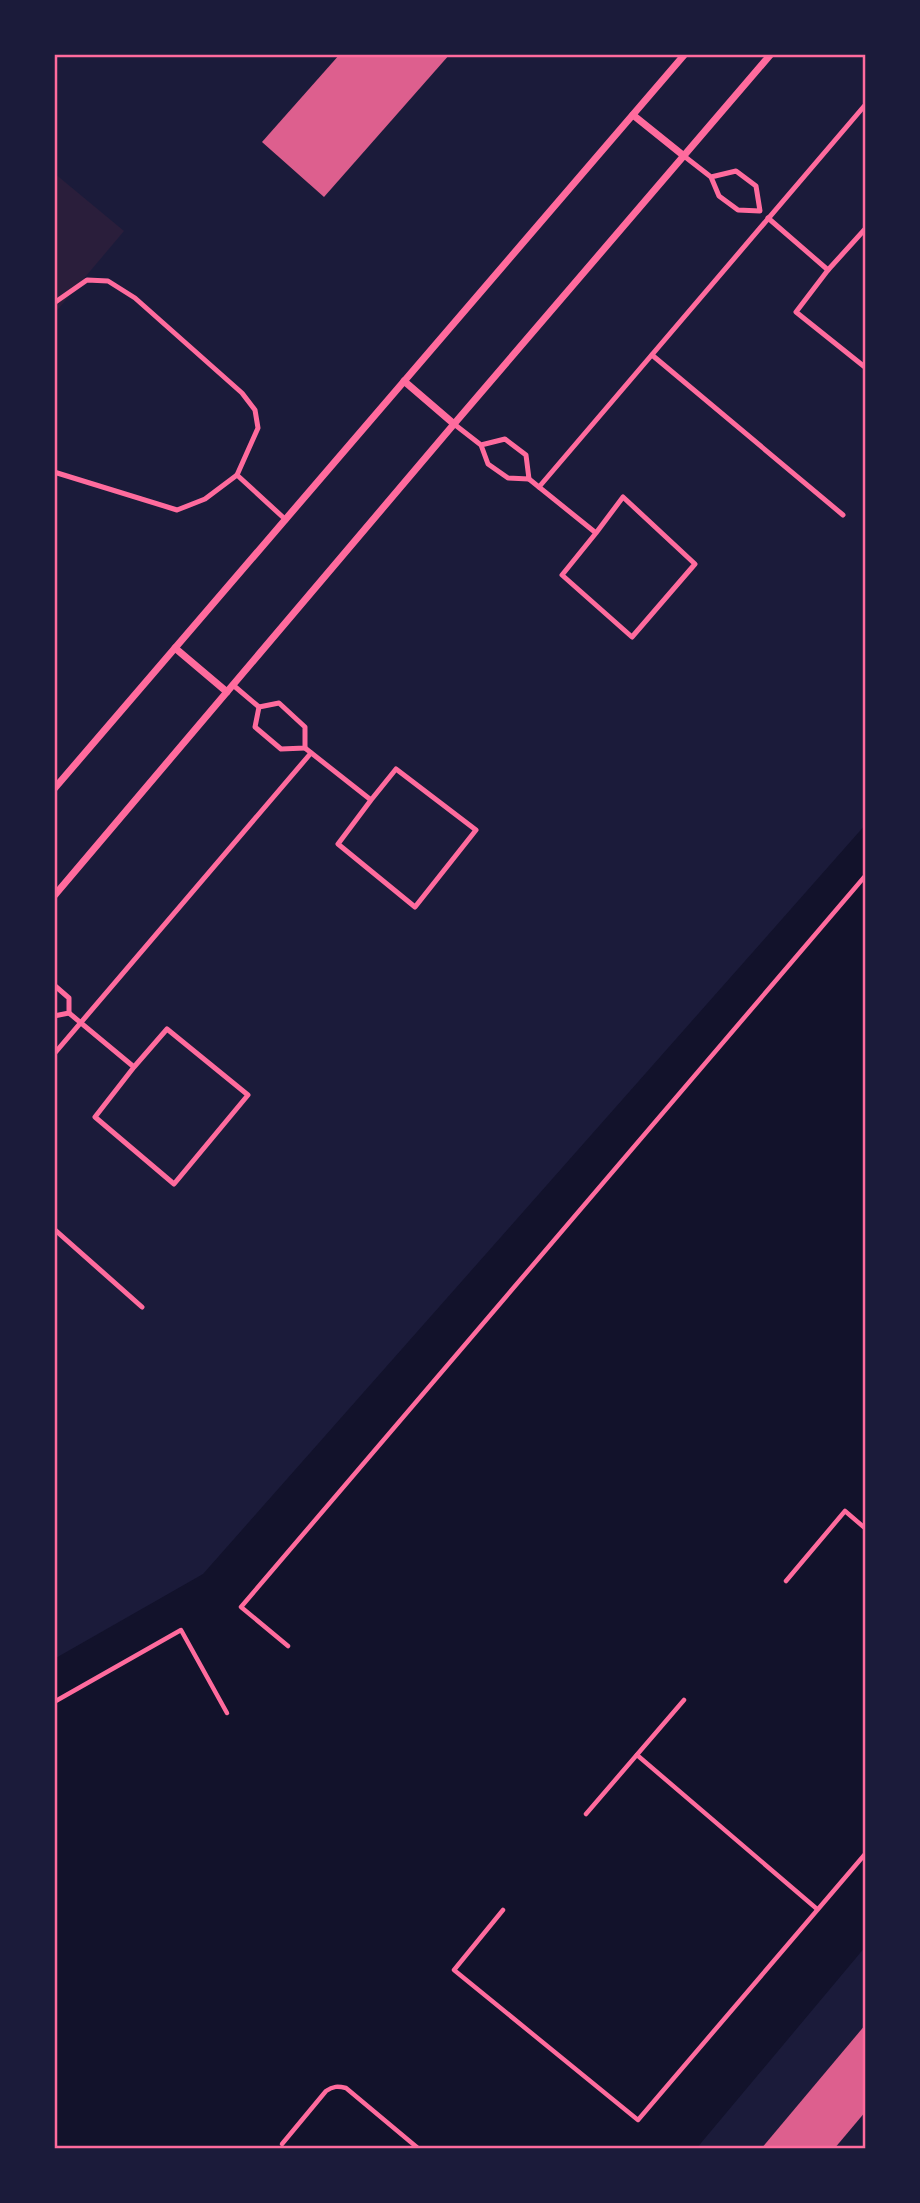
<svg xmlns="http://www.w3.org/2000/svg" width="920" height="2203" viewBox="0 0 920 2203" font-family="'Zilla Slab',serif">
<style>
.green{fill:#2a1e3b}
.water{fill:#12122b}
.building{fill:#dd5f8e}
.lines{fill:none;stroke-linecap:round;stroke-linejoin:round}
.path{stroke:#ff6b9d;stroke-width:4.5}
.service{stroke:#ff6b9d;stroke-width:5}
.minor{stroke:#ff6b9d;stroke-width:7}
.neatline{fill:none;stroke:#ff6b9d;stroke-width:2.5}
</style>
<rect width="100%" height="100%" fill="#1b1b3a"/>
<path class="green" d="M54,173L124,231L54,314Z"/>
<path class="water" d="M866,824V1946L696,2149H54V1659L203,1574Z"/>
<g class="building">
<path d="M340,54H450L324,197L262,142Z"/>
<path d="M866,2024V2111L834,2149H761Z"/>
</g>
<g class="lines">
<g class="path">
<path d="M786,1581L845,1511L866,1529"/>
<path d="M288,1646L241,1607L866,875"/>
<path d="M54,1702L181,1630L227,1713"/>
<path d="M637,1755L817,1909"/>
<path d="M586,1814L684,1700"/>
<path d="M503,1910L454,1970L638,2120L866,1853"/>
<path d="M282,2144L326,2091C333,2086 338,2086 346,2088L419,2149"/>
</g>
<g class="service">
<path d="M684,156L711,177L719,196L738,210L760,211L756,186L736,171L711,177"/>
<path d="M768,218L828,270"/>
<path d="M866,228L828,270L796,312L866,368"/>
<path d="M54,303L87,280L108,281L135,298L242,393L255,410L258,428L237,475L205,499L177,510L54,472"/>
<path d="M652,355L843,515"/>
<path d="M454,424L481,445L488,464L508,478L529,479L526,455L505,439L481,445"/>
<path d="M237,475L286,520"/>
<path d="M529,479L596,533L562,575L632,637L695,564L623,497L596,533"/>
<path d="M539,487L866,104"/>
<path d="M233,685L259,707"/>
<path d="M279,703L305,727V748L281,749L255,727L259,707Z"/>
<path d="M305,748L371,800L338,844L415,907L476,830L396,769L371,800"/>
<path d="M54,985L69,998V1013L54,1016"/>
<path d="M69,1013L134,1067L167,1029L248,1095L174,1184L95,1117L134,1067"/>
<path d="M54,1054L311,753"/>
<path d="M54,1229L142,1307"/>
</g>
<g class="minor">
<path d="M633,115L684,156"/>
<path d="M404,381L454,424"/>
<path d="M175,648L227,692"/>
<path d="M54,789L685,54"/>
<path d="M54,896L454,424L771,54"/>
</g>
</g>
<rect width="920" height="2203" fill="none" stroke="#1b1b3a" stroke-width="112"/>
<rect x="56" y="56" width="808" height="2091" class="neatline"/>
</svg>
